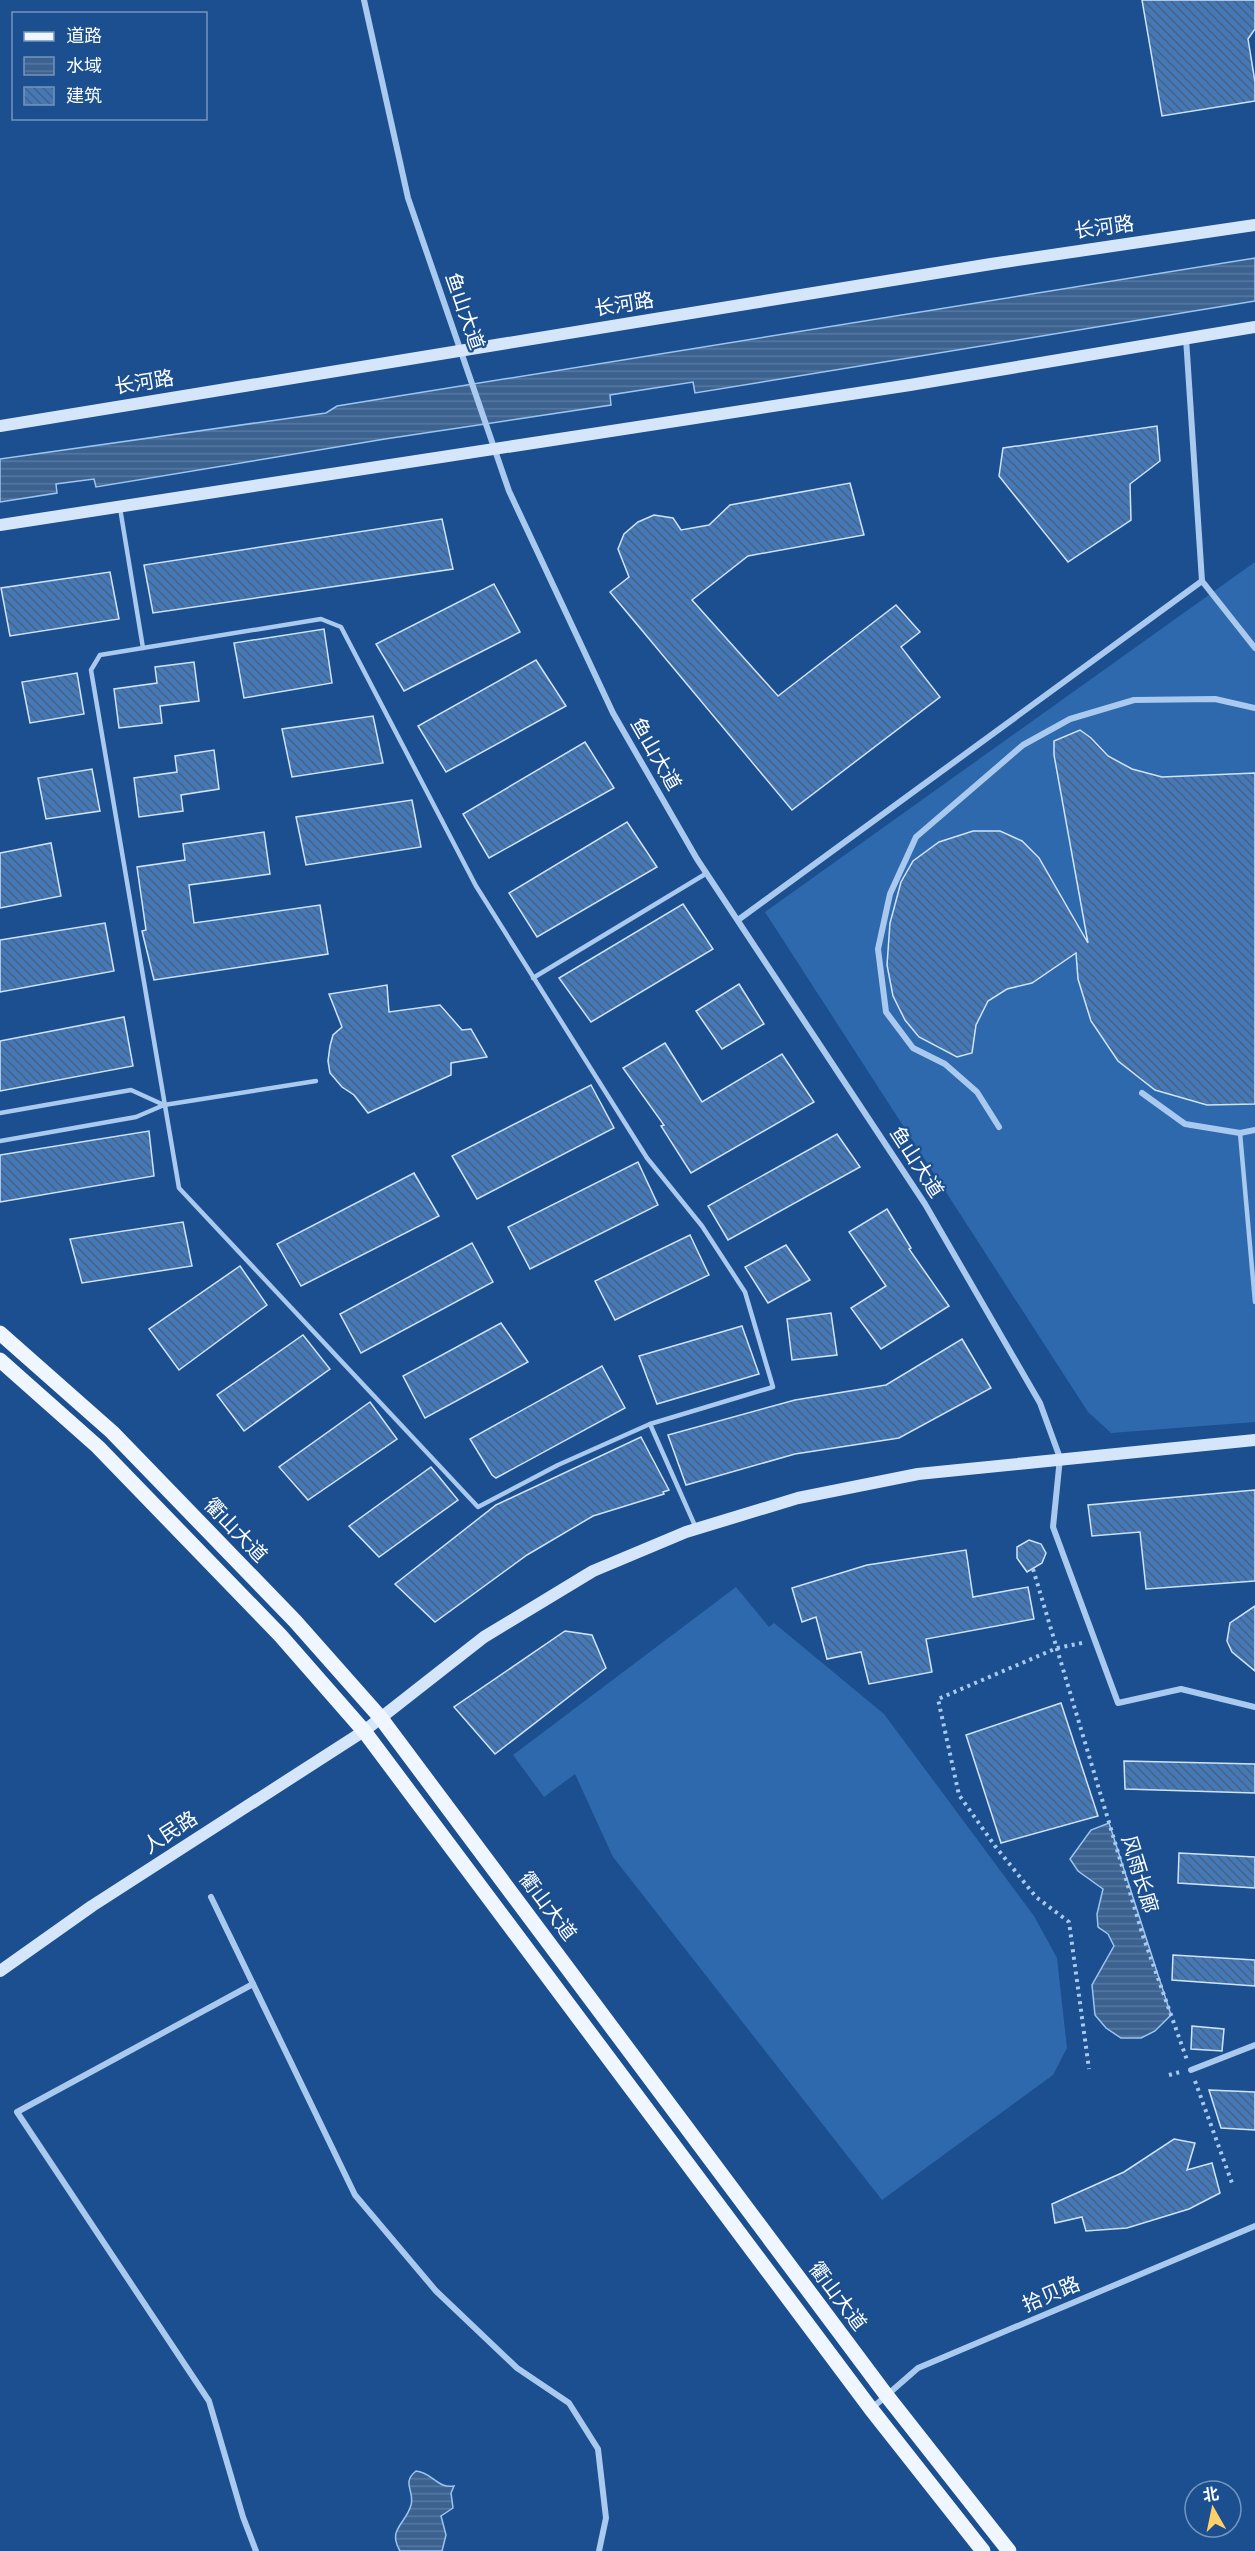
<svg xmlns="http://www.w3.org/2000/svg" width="1255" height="2551" viewBox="0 0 1255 2551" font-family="'Public Sans','Noto Sans SC',sans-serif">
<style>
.pitch{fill:#2e69ad}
.water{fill:url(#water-rules);stroke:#9cc4f0;stroke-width:1.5}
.building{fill:url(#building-back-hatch);stroke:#cfe3fa;stroke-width:1.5}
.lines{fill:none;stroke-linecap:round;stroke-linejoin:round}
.path{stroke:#a9c9ee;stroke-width:4;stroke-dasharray:3 4.5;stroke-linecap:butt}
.lane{stroke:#a9c9ee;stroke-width:4.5}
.street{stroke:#a9c9ee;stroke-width:6}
.secondary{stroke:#d6e6fa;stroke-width:12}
.primary{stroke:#f0f6ff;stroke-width:15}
.labels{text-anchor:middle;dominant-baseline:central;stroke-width:4.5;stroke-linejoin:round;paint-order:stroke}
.street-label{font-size:20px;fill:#fff;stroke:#1b4f8f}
</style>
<defs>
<pattern id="water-rules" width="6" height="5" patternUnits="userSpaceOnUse" patternTransform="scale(1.5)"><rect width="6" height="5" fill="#3c6290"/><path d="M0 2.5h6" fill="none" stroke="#597aa1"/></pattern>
<pattern id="building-back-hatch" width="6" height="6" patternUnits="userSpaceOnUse" patternTransform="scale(1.5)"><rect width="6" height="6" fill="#4478b7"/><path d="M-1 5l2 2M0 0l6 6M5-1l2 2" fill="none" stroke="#486282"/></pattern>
</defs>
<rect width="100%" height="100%" fill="#1b4f8f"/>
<g class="pitch">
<path d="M1255,562V1422L1111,1433L1088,1412L765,912Z"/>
<path d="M736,1587L769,1627L774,1623L884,1714L1034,1916L1057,1958L1067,2048L1053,2075L882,2200L613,1857L575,1774L544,1797L513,1755Z"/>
</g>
<g class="water">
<path d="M1255,258V301L695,393L693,382L610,395L611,405L385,439L96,487L94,479L56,484L57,493L0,502V459L326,413L337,406Z"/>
<path d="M1109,1823L1171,2015L1155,2031L1141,2038H1121L1106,2028L1095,2015L1092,1985L1114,1946L1108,1934L1098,1927L1097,1914L1103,1889L1078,1871L1070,1859L1091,1830Z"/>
<path d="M416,2471C432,2472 437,2489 454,2486L451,2493L453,2508L441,2516L446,2535L442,2551H400C387,2529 406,2524 411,2505C415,2491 401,2483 416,2471Z"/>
</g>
<g class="building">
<path d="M1142,0H1255V29L1248,39L1255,82V101L1162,116Z"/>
<path d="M1157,426L1160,461L1130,484L1131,520L1068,562L999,476L1003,448Z"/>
<path d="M850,483L864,535L748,556L692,600L778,696L896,605L920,632L901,647L940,697L792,810L610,592L629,577L618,549L624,534L638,522L654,515L673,518L681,530L709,525L730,505Z"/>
<path d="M442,519L453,569L153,613L144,565Z"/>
<path d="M110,572L119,619L10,636L1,588Z"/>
<path d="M494,584L520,632L404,691L376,644Z"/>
<path d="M324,629L332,683L244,698L234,643Z"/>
<path d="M536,660L566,706L446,772L418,726Z"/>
<path d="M194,662L199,701L160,706L162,723L119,728L114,689L157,683L155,667Z"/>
<path d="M77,673L84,714L30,723L22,682Z"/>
<path d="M373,716L383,763L292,777L282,729Z"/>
<path d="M1080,730L1091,738L1108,756L1132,769L1162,777L1255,773V1104L1207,1105L1155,1090L1118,1061L1091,1021L1078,979L1076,953L1032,983L1007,989L988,1001L976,1025L972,1053L957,1057L919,1037L905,1020L893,996L887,965L890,923L901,882L913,861L939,842L973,831H1000L1022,841L1039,858L1088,943L1054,755V741Z"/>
<path d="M585,742L614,788L489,858L463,814Z"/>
<path d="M214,750L219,789L181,795L183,811L139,817L134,778L177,772L175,756Z"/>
<path d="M92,769L100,811L46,819L38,778Z"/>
<path d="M412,800L421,847L306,865L296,817Z"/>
<path d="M627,822L657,867L537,937L509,893Z"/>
<path d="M264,832L270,874L189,885L194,923L320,905L328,954L154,980L142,931L146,930L137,867L185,860L183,844Z"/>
<path d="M51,843L61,896L0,908V853Z"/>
<path d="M683,904L713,949L591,1022L559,978Z"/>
<path d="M105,923L114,971L0,992V940Z"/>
<path d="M739,984L764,1024L722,1049L696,1011Z"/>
<path d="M387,985L389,1012L440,1005L462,1030L471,1029L487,1057L451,1063V1075L368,1113L354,1095L342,1087L330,1073L328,1061L330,1046L333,1035L342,1027L329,994Z"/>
<path d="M124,1017L133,1066L0,1091V1041Z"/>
<path d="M665,1043L702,1102L782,1054L814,1102L691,1173L661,1126L664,1125L623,1068Z"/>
<path d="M591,1085L614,1128L477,1199L452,1156Z"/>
<path d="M149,1131L154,1176L0,1202V1155Z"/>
<path d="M837,1134L860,1167L728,1240L708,1206Z"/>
<path d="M638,1162L658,1205L530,1269L508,1227Z"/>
<path d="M414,1173L439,1216L301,1286L277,1244Z"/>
<path d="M887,1209L911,1248L909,1249L949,1306L881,1349L851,1308L886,1286L849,1232Z"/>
<path d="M183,1222L192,1266L82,1283L70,1239Z"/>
<path d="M690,1235L709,1275L615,1320L595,1281Z"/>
<path d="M472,1243L493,1282L361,1353L340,1314Z"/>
<path d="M786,1245L810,1280L768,1303L745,1267Z"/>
<path d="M240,1266L267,1305L179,1370L149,1329Z"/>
<path d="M831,1313L837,1355L792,1360L787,1319Z"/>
<path d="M501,1323L528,1362L425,1418L403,1376Z"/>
<path d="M742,1326L759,1374L657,1404L639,1356Z"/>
<path d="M303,1335L330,1369L244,1431L217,1395Z"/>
<path d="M962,1339L991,1388L899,1438L795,1454L686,1485L668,1435L795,1400L886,1385Z"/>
<path d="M602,1366L625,1408L496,1478L492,1475L470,1439Z"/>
<path d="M370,1402L397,1439L308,1500L279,1467Z"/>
<path d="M641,1437L669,1490L663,1492L664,1494L593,1516L527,1555L435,1622L395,1584L496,1505Z"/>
<path d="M431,1467L458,1500L379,1557L349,1526Z"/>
<path d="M1255,1490V1581L1146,1589L1140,1532L1092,1536L1088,1505Z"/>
<path d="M1029,1540L1041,1544L1046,1553L1042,1563L1027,1572L1017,1558V1547Z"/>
<path d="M966,1550L973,1597L1028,1587L1034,1619L926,1639L932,1672L869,1684L861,1652L827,1659L816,1617L802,1622L792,1588L867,1565Z"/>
<path d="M1255,1606V1671L1232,1652L1227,1641L1230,1623Z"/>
<path d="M565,1631L592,1635L606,1668L495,1754L454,1707Z"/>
<path d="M1061,1703L1098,1816L1001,1843L966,1735Z"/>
<path d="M1124,1761L1255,1764V1793L1125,1789Z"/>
<path d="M1179,1853L1255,1857V1888L1178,1883Z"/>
<path d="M1173,1955L1255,1960V1986L1172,1980Z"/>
<path d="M1192,2026L1224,2029L1222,2051L1191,2049Z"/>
<path d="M1209,2090L1255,2092V2130L1221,2128Z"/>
<path d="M1174,2139L1195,2143L1187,2170L1212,2163L1220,2193L1189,2209L1127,2228L1086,2231L1082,2217L1055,2223L1052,2204L1124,2172Z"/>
</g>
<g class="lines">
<g class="path">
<path d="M1033,1569L1143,1936L1187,2060"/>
<path d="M1082,1643L1057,1648L938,1699L959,1795L995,1846L1036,1897L1069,1922L1089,2069"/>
<path d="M1169,2075L1180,2072"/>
<path d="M1195,2081L1232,2183"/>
</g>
<g class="lane">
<path d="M120,508L143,648"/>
<path d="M321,619L341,627L476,886L647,1158L702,1226L745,1292L773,1387L650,1424L558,1465L478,1507L179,1188L91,670L100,655Z"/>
<path d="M533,978L707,873"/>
<path d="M0,1113L131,1090L164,1105"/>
<path d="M1240,1133L1255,1302"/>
<path d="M0,1141L136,1117L164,1105L316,1081"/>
<path d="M650,1424L696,1528"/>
</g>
<g class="street">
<path d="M364,0L408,198L509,491L613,713L697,859L925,1204L1040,1403L1060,1458L1053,1527L1118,1703L1181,1689L1255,1707"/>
<path d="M1202,581L1255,648"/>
<path d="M738,920L1202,581L1186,338"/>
<path d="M1142,1093L1185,1124L1240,1133L1255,1130"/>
<path d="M999,1127L977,1092L945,1064L913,1048L886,1012L878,949L890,894L916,837L1023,745L1070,719L1134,700L1215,699L1255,708"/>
<path d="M211,1897L355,2195L436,2291L517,2368L569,2403L598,2449L606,2518L599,2551"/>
<path d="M253,1984L17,2112L209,2401L243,2517L256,2551"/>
<path d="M1191,2070L1255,2045"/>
<path d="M871,2409L918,2368L1255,2226"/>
</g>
<g class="secondary">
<path d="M0,426L991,264L1255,225"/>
<path d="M0,525L910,385L1255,327"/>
<path d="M0,1971L92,1906L364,1731L484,1637L593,1571L686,1532L798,1498L918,1474L1255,1440"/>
</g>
<g class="primary">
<path d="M0,1333L112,1432L295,1621L380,1717L887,2396L1009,2551"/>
<path d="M0,1360L98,1447L280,1635L364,1731L871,2409L983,2551"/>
</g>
</g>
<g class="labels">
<g class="street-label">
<text transform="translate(1104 227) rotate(-8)">长河路</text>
<text transform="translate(624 304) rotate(-9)">长河路</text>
<text transform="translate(465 311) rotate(71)">鱼山大道</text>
<text transform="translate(144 382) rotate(-9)">长河路</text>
<text transform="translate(656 754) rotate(60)">鱼山大道</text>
<text transform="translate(917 1162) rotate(57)">鱼山大道</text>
<text transform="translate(236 1530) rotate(46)">衢山大道</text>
<text transform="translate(170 1832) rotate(-33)">人民路</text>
<text transform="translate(1140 1874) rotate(73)">风雨长廊</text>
<text transform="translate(548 1906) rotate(53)">衢山大道</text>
<text transform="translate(1051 2294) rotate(-23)">拾贝路</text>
<text transform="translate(838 2296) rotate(53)">衢山大道</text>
</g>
</g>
<rect x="12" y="12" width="195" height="108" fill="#1b4f8f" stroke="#7695bc" stroke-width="1.5"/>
<rect x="24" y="32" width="30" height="9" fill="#f0f6ff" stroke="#7695bc" stroke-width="1.5"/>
<text x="66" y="42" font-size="18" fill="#ffffff">道路</text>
<rect x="24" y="57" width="30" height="18" fill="url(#water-rules)" stroke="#7695bc" stroke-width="1.5"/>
<text x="66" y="72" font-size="18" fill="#ffffff">水域</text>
<rect x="24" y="87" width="30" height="18" fill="url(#building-back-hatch)" stroke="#7695bc" stroke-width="1.5"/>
<text x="66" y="102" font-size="18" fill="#ffffff">建筑</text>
<g transform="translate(1213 2509) rotate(351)"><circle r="28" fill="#1b4f8f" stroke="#7695bc" stroke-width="1.5"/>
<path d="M0-4.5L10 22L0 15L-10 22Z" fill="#ffd166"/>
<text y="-9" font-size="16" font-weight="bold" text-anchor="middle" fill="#ffffff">北</text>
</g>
</svg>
